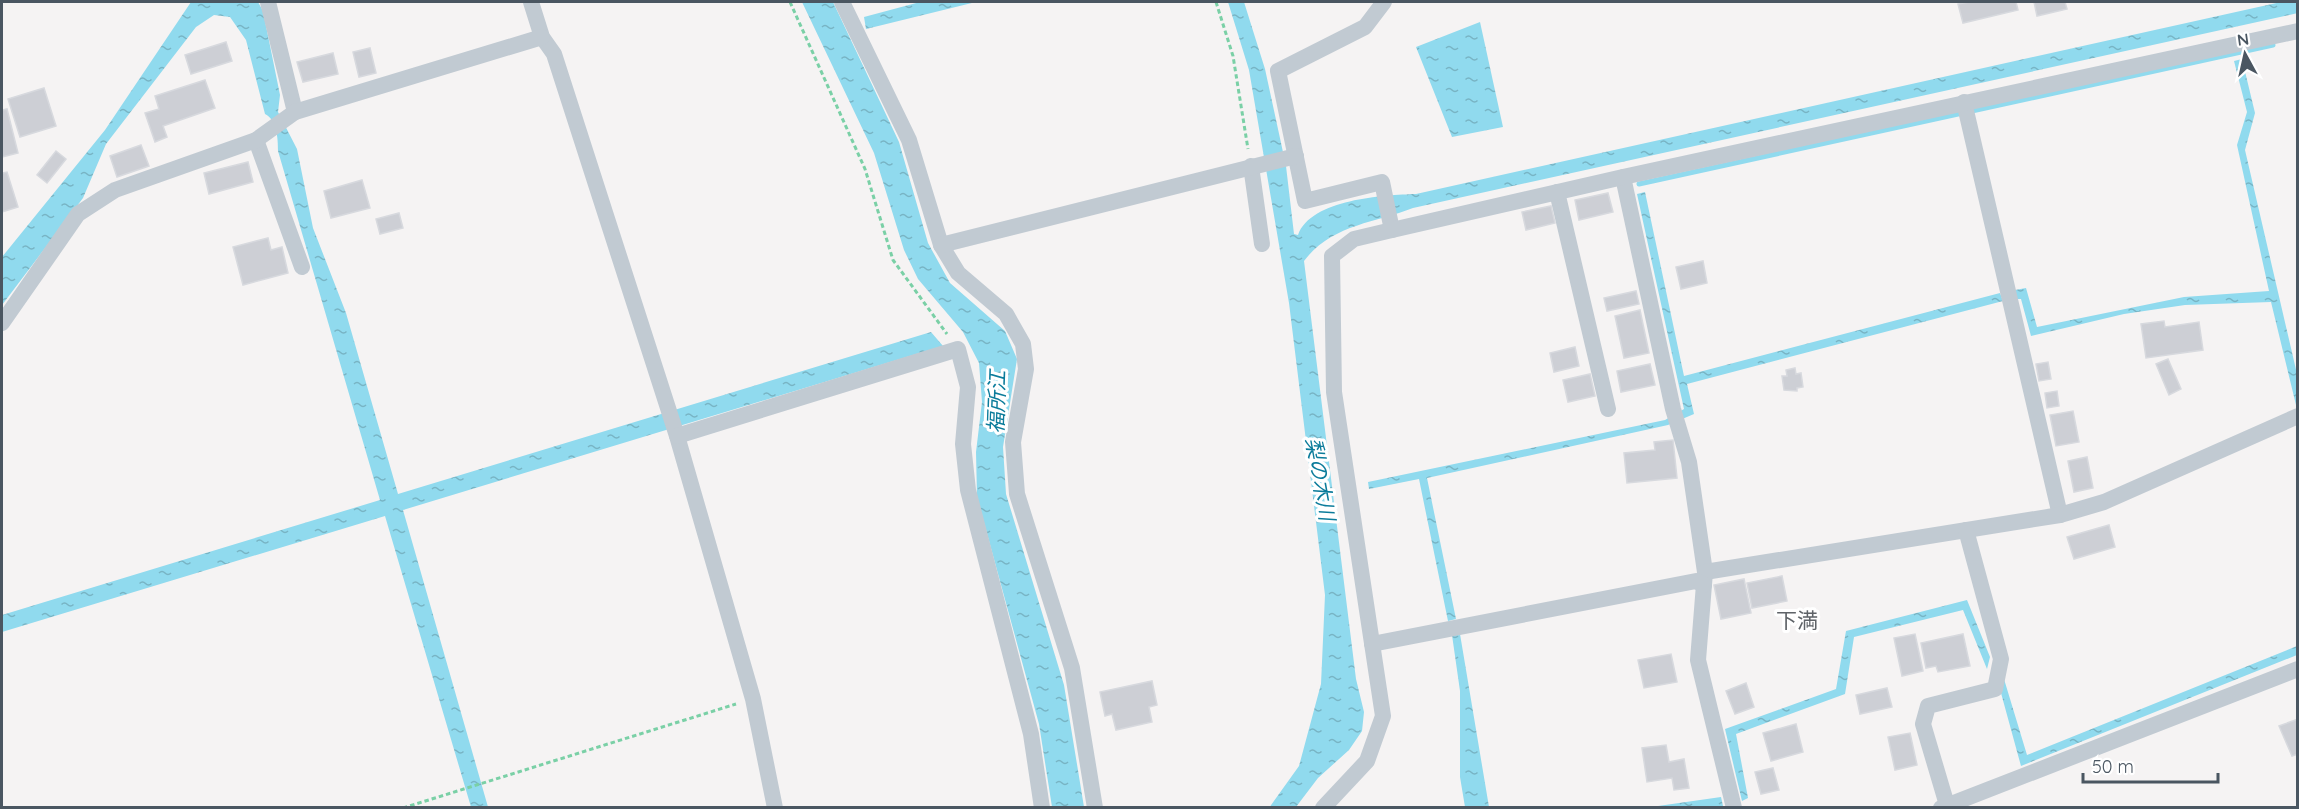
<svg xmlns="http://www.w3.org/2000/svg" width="2299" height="809" viewBox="0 0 2299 809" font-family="Quicksand,'Noto Sans JP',sans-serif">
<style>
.water{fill:url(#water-ripples)}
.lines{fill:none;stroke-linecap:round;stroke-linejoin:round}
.stream{stroke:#90daee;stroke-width:5}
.building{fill:#cdcfd5;stroke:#d7d9de;stroke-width:1.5}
.path{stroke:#7ad0a6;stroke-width:3;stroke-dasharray:4.5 3;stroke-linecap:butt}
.street{stroke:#c1cad2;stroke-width:16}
.labels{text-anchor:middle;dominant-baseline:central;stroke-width:6;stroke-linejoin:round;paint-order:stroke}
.water-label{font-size:21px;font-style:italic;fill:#0c7c9b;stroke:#fff}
.neighbourhood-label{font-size:21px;fill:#5f6368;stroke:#fff}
</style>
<defs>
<pattern id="water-ripples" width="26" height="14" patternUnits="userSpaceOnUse" patternTransform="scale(1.5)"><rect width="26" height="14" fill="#90daee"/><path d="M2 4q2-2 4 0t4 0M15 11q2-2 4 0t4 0" fill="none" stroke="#78b4c4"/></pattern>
</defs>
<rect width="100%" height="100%" fill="#f5f3f3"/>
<g class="water">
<path d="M191,2H258L263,11L280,95L278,112L297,149L313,228L346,313L398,494L931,332L943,346L403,510L488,807H471L385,516L2,632V615L380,500L278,151C278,138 277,120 265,114L246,40L230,17L214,15L196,27L106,144L83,198L2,305V257L105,130Z"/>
<path d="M802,2H833L899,142L928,243L950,283L1005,331L1017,359L1003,447L1006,494L1064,685L1084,807H1052L1039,724L977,497L976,452L982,402L979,363L963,332L918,279L904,250L874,153Z"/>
<path d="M920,2H976L866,29L864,17Z"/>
<path d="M1228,2H1244L1265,69L1286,166L1294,234L1298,235C1311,199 1384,195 1416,194L2281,2H2297L2298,13L1413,208C1374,223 1331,225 1304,261L1356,679L1364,712L1362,731L1349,750L1318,778L1296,807L1269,808L1299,766L1321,684L1325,595L1289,303L1249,70Z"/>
<path d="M1480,22L1503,127L1452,137L1416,47Z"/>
<path d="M2242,59L2255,113L2245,150L2297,374L2296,405L2271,302L2185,305L2124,314L2031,336L2021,299H2017L2015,290L2026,288L2037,327L2184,297L2269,291L2237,145L2247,112L2234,61Z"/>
<path d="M1645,192L1684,376L2000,293L2003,301L1687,384L1694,414L1668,425L1427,478L1456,619L1448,621L1419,479L1369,489L1368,482L1665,420L1684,409L1637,194Z"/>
<path d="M1967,600L1990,657L1987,669L1963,610L1854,637L1845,694L1736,734L1748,798L1742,801L1725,729L1836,689L1846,631Z"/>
<path d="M1460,634L1489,807H1465L1460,777V691L1452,635Z"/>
<path d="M2297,646V655L2021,766L2001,693L2004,679L2027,755Z"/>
<path d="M1721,797L1723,806L1651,807Z"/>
</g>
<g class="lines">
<path class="stream" d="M1639,184L2273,45"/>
</g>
<g class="building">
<path d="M1969,2H2016L2018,10L1963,23L1958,4Z"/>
<path d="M2034,2H2065L2067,9L2037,16Z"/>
<path d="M226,42L232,61L191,74L185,55Z"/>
<path d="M370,48L376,73L359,77L353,52Z"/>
<path d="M333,53L338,74L303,82L297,62Z"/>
<path d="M205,80L215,108L163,126L167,137L155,142L145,113L159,109L155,96Z"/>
<path d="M44,88L56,126L20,137L8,99Z"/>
<path d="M7,109L18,153L2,157V110Z"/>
<path d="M141,145L149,166L117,177L110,156Z"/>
<path d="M56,151L66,159L47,183L37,175Z"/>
<path d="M248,162L253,182L209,194L204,173Z"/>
<path d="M7,172L18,207L2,212V173Z"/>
<path d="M362,180L370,208L331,218L324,191Z"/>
<path d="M1608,193L1613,212L1579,220L1575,200Z"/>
<path d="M1551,206L1555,223L1526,230L1522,212Z"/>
<path d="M399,213L403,228L380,234L376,219Z"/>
<path d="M268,238L271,250L282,247L288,273L243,285L233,247Z"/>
<path d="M1703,261L1707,283L1681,289L1676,267Z"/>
<path d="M1636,291L1639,304L1607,311L1604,298Z"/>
<path d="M1640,310L1649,353L1624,358L1615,316Z"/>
<path d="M2164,321L2165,327L2199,322L2203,350L2146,358L2141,324Z"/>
<path d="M1575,347L1579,366L1554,372L1550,353Z"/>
<path d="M2168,359L2181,389L2169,395L2156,364Z"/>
<path d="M2048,362L2051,379L2039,381L2036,364Z"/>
<path d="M1650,364L1655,385L1621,392L1617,371Z"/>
<path d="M1795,368L1796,374L1801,373L1803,387L1797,388V391L1784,390L1782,376H1787L1786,370Z"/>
<path d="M1590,374L1595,396L1568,402L1563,380Z"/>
<path d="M2057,391L2059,406L2047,408L2045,393Z"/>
<path d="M2073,411L2079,442L2056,446L2050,415Z"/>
<path d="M1673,440L1677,478L1627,483L1624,453L1655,450L1654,442Z"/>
<path d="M2087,457L2093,488L2074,492L2068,461Z"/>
<path d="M2109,525L2115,547L2074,559L2067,537Z"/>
<path d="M1782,576L1787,601L1752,608L1747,583Z"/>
<path d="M1744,579L1751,613L1721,619L1714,585Z"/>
<path d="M1915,634L1923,671L1902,676L1894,638Z"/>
<path d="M1963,634L1970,666L1938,672L1936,666L1926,668L1921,643Z"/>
<path d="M1671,654L1677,682L1644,688L1638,660Z"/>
<path d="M1152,681L1157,705L1149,707L1152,722L1116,730L1112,714L1105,716L1100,692Z"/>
<path d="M1746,683L1754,707L1735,714L1726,691Z"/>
<path d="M1887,688L1892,707L1860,714L1856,695Z"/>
<path d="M2298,719V754L2292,756L2279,726Z"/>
<path d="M1796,724L1803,752L1771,761L1763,733Z"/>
<path d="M1910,733L1917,765L1895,770L1888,737Z"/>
<path d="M1666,745L1669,762L1684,759L1689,788L1674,790L1672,778L1647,782L1642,748Z"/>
<path d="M1773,768L1779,790L1761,794L1755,772Z"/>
</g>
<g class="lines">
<g class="path">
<path d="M790,2L865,169L893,260L947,334"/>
<path d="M1216,2L1233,56L1248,149"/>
<path d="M403,808L736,704"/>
</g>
<g class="street">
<path d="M268,2L295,112"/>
<path d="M531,2L542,37L554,54L677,436L753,699L775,808"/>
<path d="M842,2L909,140L941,245L958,273L1006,314L1023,344L1026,369L1013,442L1017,494L1072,668L1095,808"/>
<path d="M1384,2L1365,27L1278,71L1305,201L1382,182L1392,230"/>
<path d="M1964,102L2060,515"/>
<path d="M256,140L302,267"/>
<path d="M1251,166L1262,244"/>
<path d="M1623,177L1673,409L1689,462L1705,572L1698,660L1734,808"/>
<path d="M1557,192L1608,409"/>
<path d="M941,245L1296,156"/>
<path d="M2,323L78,214L115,190L256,140L295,112L542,37"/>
<path d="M677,436L958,349L968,387L963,444L968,490L1031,734L1042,808"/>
<path d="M1705,572L2060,515L2104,502L2298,416"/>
<path d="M1372,644L1696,581L1704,585"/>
<path d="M1947,805L1923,724L1928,706L1995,689L2001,659L1966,530"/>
<path d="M1323,808L1367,761L1383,716L1334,392L1332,256L1354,239L1392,230L1623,177L2298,31"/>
<path d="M1941,808L2298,669"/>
</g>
</g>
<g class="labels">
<g class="water-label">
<text transform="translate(996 402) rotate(-88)">福所江</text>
<text transform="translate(1321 479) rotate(80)">梨の木川</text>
</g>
<g class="neighbourhood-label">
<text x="1797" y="620">下満</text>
</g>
</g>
<rect width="2299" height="809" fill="none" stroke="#4a5661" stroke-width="6"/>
<g transform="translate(2245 54) rotate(352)" stroke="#ffffff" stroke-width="4.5" paint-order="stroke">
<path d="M0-4.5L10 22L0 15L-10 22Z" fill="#4a5661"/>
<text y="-9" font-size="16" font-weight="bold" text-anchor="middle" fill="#4a5661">N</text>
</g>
<path d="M2083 773v9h135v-9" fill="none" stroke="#4a5661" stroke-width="3"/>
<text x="2092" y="773" font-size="18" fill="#4a5661" stroke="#ffffff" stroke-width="4.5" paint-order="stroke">50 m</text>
</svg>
